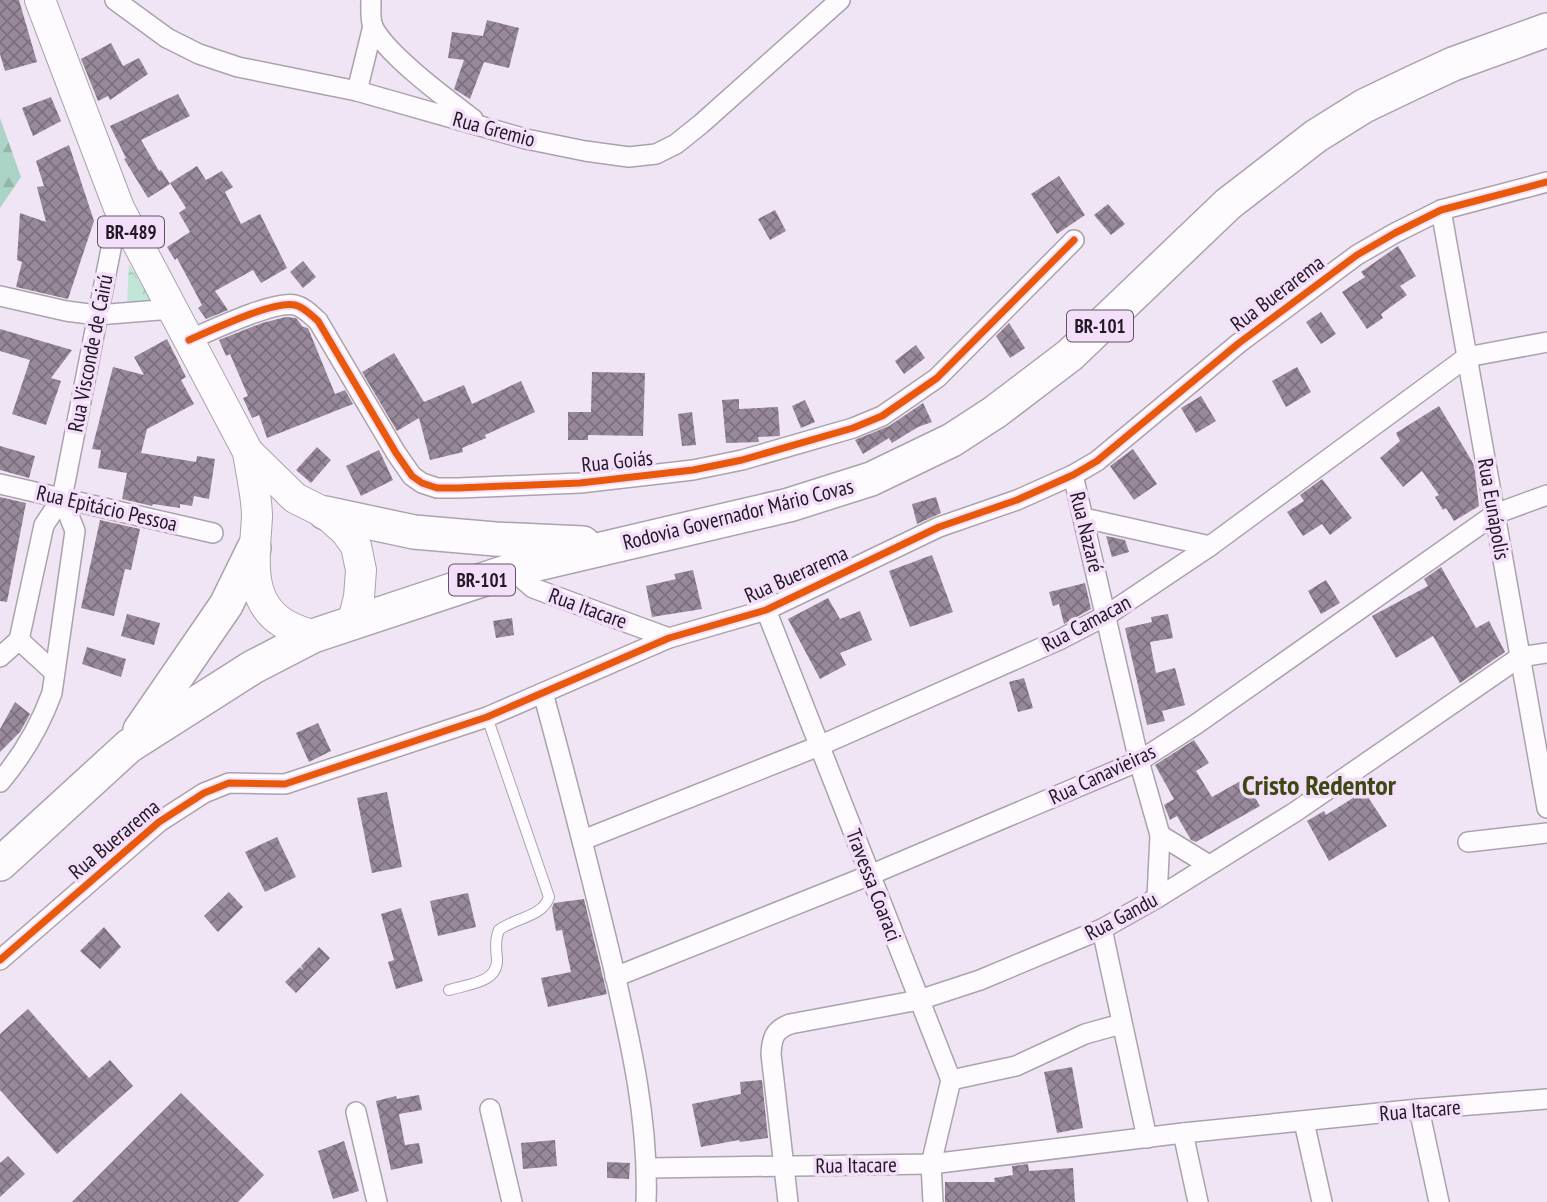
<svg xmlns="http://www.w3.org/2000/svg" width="1547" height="1202" viewBox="0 0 1547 1202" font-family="'PT Sans Narrow',sans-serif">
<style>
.forest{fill:url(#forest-firs)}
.park{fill:url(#park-crowns)}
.building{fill:url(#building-cross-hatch)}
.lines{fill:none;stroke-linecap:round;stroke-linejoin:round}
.lane-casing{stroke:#aba2ae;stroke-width:12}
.street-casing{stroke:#aba2ae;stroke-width:22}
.primary-casing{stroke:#aba2ae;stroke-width:32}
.highway-casing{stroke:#aba2ae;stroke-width:36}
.lane{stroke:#fdfbfe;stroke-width:10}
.street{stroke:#fdfbfe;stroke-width:19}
.primary{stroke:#fdfbfe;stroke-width:30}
.highway{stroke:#fdfbfe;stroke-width:33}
.cycleway-casing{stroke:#f4dffb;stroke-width:11}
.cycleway{stroke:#e8590c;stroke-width:7}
.labels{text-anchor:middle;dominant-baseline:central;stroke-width:7;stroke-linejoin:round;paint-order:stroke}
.shield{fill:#f4dffb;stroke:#605464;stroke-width:2}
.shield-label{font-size:19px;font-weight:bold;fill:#211923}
.street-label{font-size:21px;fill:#211923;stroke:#f4dffb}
.district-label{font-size:28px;font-weight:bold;fill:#3d4910;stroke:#f4dffb}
</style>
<defs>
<pattern id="forest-firs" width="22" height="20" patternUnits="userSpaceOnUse" patternTransform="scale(1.75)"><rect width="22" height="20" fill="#acd4c6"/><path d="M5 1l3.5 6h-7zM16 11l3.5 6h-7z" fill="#94b5aa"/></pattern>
<pattern id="park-crowns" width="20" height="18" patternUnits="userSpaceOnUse" patternTransform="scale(1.75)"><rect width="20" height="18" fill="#c0e6d7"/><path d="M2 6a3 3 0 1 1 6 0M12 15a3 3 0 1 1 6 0" fill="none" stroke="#a5c5b8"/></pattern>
<pattern id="building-cross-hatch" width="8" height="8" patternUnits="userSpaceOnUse" patternTransform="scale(1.75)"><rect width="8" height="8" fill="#97899a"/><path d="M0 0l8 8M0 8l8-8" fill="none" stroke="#7b6f7d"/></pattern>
</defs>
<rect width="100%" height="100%" fill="#f0e5f5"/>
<path class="forest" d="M0,118L21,177L0,208Z"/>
<path class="park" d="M129,264L152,303H127Z"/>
<g class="building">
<path d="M0,0H19L37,62L5,71L0,54Z"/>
<path d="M487,20L519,28L509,68L484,62L470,99L454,89L464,60L448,58L452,32L483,36Z"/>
<path d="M111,43L123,66L139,58L148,74L110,100L108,96L98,101L81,59Z"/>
<path d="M178,94L190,116L141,140L159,171L161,170L170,184L148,198L124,159L126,158L110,126Z"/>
<path d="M51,97L61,121L33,136L22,108Z"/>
<path d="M69,145L94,221L68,299L16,287L22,262L17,260L20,213L46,222L37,187L44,186L36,161Z"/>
<path d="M197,166L206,180L222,171L233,187L225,192L241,224L260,214L287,268L261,283L253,270L215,291L228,310L206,319L198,308L202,305L177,258L175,260L167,247L190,232L179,213L186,208L170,183Z"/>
<path d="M1059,176L1085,215L1057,234L1031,194Z"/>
<path d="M1108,204L1125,224L1111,235L1094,215Z"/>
<path d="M775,210L786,231L770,240L758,219Z"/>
<path d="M1398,246L1416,276L1400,286L1407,295L1381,314L1383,318L1367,329L1342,292L1365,277L1361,272Z"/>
<path d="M303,261L316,277L303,288L290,272Z"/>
<path d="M1321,312L1336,334L1321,344L1306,322Z"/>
<path d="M286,317L296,318L303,327L308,328L335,394L345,390L353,404L267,438L259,415L252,418L243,398L248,396L230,354L226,356L219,340L262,323Z"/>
<path d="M1009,323L1025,348L1010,358L996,336Z"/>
<path d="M0,329L72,350L51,378L61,381L46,425L12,414L30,360L0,351Z"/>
<path d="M167,339L186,377L181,380L194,404L147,429L141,453L196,462L197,456L215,459L209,499L194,496L192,506L180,504V508L153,504L152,506L122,499L127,473L98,468L101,450L92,449L113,367L144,375L134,357Z"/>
<path d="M916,345L925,358L904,374L895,361Z"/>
<path d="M394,353L424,402L464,385L472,404L521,381L535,412L485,435L486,438L462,448L463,452L430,460L419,418L397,431L362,372Z"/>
<path d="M1297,367L1311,392L1286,407L1272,381Z"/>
<path d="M592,372L645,373L643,436L588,435V440H568V412H591Z"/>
<path d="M1201,396L1216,421L1196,433L1181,408Z"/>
<path d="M739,399V409L778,407L780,436L758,437L759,442L726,443L722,400Z"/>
<path d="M805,400L815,422L801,428L792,406Z"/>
<path d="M923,403L932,422L918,427L892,443L889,438L863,454L855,440L889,426Z"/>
<path d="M1439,406L1473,463L1475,472L1479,506L1454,521L1446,508L1443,510L1435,497L1439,495L1422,471L1403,487L1380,458L1400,441L1396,433Z"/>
<path d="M692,412L696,445L682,446L678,414Z"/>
<path d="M0,446L35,456L29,478L0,470Z"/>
<path d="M317,447L331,460L311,483L296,470Z"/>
<path d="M1133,449L1157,484L1134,500L1110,466Z"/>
<path d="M379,450L393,480L361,496L346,466Z"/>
<path d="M1322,479L1352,518L1330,535L1322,524L1303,536L1287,512L1304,501L1300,495Z"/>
<path d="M0,497L26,503L7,602L0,601Z"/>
<path d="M936,497L941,513L917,524L912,504Z"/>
<path d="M100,520L140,529L131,570L125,569L114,616L81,608Z"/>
<path d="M1106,536L1125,540L1129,552L1112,557Z"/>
<path d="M932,555L953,612L910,627L889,571Z"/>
<path d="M1441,567L1476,628L1489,621L1505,652L1460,683L1433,636L1396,658L1372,616L1428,586L1424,579Z"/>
<path d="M693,570L702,609L652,617L646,586L676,579L674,574Z"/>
<path d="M1326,580L1340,603L1321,614L1308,591Z"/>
<path d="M1085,583L1091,609L1064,624L1059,604L1053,606L1049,592Z"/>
<path d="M828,598L840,619L860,611L872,640L840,653L846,665L820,679L788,619Z"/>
<path d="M127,614L160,623L154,645L121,636Z"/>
<path d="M1168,614L1173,638L1150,642L1156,673L1175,668L1185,705L1162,711L1165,721L1147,725L1125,628L1152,622L1151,617Z"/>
<path d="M512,618L514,635L496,638L493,621Z"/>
<path d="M87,647L126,659L121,677L82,664Z"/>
<path d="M1024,678L1033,708L1018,712L1009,682Z"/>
<path d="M15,702L30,714L20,732L0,752V729Z"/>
<path d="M318,723L331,751L309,762L296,733Z"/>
<path d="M1194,740L1209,763L1196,771L1212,797L1244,779L1260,806L1196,842L1191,840L1177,816L1170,820L1164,805L1174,799L1155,765Z"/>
<path d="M1364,791L1387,826L1329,861L1307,821L1324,811L1326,815Z"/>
<path d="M387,792L402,867L372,873L357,798Z"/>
<path d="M277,837L296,877L265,892L245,852Z"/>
<path d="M229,892L243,907L218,932L204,916Z"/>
<path d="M468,893L476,927L438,936L430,901Z"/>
<path d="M584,899L607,994L548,1007L541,978L571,972L562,930L556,931L552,908L554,903Z"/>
<path d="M401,908L423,981L396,989L388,962L394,960L381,914Z"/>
<path d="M104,927L121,947L100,969L80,951Z"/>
<path d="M319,947L330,958L296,993L285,982L300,967L304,971L301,966Z"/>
<path d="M28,1009L89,1078L110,1060L133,1086L57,1154L0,1090V1034Z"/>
<path d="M1072,1067L1083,1128L1057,1133L1044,1072Z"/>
<path d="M762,1080L768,1138L740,1142L739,1140L701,1147L692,1104L741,1094L740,1082Z"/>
<path d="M181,1093L264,1175L238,1202H72Z"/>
<path d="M419,1095L422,1110L399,1114L405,1145L419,1143L423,1163L391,1170L376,1101L396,1096L397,1099Z"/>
<path d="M555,1140L557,1166L523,1169L521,1143Z"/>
<path d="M344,1141L359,1191L333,1199L318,1151Z"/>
<path d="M8,1156L25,1174L0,1197V1163Z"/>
<path d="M607,1162L630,1163L629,1179L607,1178Z"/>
<path d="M1028,1164L1029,1171L1073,1168L1075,1202H945V1182H995L994,1178L1013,1175L1012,1166Z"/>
</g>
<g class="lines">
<defs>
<path id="lane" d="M449,990C468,984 498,983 497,959C496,949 495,939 499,930C514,918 543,917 549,897L487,717"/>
<g id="street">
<path d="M115,0L167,38L199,54L238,67L357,91L526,139L585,151L629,157L656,154L676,144L701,124L840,0"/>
<path d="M371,0C371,8 370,20 373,27C387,55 447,99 473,119"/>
<path d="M357,91L373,26"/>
<path d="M1441,210L1547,808"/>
<path d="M0,296L66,311L97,315L172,309"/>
<path d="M189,340C210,331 274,300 295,305C304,307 311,315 318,321L396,453L412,476L422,483L437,488H458L580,483L693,470L742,460L853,428L882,416L937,378L1074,240"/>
<path d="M1073,475L1139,761L1160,835L1157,898"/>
<path d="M0,484L213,533"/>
<path d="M1084,518L1210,546"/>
<path d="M512,570L533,588L669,638"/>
<path d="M766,610L951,1080L931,1164L933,1202"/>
<path d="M19,640L44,525L62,498L119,208"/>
<path d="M19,640L54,672"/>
<path d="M0,657L19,640"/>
<path d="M543,693C568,784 591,875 613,966C631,1044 649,1122 646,1202"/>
<path d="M0,782C23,755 40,726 52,693L75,531L62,498"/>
<path d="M1160,835L1209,865"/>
<path d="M583,840L819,746L1059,640L1107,615L1210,546L1467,357L1547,342"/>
<path d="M1468,842L1547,833"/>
<path d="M1102,929L1147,1138"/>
<path d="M0,960L159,822L204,793L229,783L285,784L487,717L669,638L766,610L939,527L1017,500L1073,475L1097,461L1239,343L1357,255L1395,233L1441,210L1547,182"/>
<path d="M615,977L870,875L1139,761L1195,725L1495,514L1547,495"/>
<path d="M951,1080L1016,1066L1085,1034L1121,1024"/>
<path d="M490,1109L512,1202"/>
<path d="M1419,1109L1439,1202"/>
<path d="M356,1112L377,1202"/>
<path d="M1304,1122L1322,1202"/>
<path d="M1183,1133L1198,1202"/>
<path d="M648,1168L931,1164L1183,1133L1419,1109L1547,1099"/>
<path d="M788,1202L771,1054C772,1038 774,1030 790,1024L919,1000L980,980L1102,929L1157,898L1295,812L1520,657L1547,653"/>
</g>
<g id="primary">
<path d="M40,0L119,208L248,452L295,498L325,513L346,532L356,546L361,570L359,597L353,621"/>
<path d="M248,452C251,473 257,496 257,517C255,553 246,600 283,623C292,629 303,632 313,636"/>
</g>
<g id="highway">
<path d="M325,513L414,532L495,539L583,543"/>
<path d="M140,730L226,605L254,548"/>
<path d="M0,864L129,746L253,667L313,636L512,570L789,505L871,479L952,440L995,412L1070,355L1228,204L1316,136L1364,106L1412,83L1453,64L1547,30"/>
</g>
</defs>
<use href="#lane" class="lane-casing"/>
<use href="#street" class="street-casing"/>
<use href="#primary" class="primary-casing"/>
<use href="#highway" class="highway-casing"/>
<use href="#lane" class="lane"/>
<use href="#street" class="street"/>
<use href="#primary" class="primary"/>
<use href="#highway" class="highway"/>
<defs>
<g id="cycleway">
<path d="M189,340C210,331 274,300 295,305C304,307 311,315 318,321L396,453L412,476L422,483L437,488H458L580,483L693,470L742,460L853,428L882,416L937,378L1074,240"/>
<path d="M0,960L159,822L204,793L229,783L285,784L487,717L669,638L766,610L939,527L1017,500L1073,475L1097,461L1239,343L1357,255L1395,233L1441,210L1547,182"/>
</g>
</defs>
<use href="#cycleway" class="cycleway-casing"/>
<use href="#cycleway" class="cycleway"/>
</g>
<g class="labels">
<g class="shield">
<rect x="98" y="216.5" width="66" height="31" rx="5"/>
<rect x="1067" y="310.5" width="66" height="31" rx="5"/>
<rect x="449" y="564.5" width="66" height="31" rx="5"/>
</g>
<g class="shield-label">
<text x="131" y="232">BR-489</text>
<text x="1100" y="326">BR-101</text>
<text x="482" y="580">BR-101</text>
</g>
<g class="street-label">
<text transform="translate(494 129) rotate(15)">Rua Gremio</text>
<text transform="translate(1277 293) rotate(-37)">Rua Buerarema</text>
<text transform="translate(90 353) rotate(-79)">Rua Visconde de Cairú</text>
<text transform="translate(617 461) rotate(-6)">Rua Goiás</text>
<text transform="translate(107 508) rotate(13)">Rua Epitácio Pessoa</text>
<text transform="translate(1494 509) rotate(80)">Rua Eunápolis</text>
<text transform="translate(738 514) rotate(-14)">Rodovia Governador Mário Covas</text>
<text transform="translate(1087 532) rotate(76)">Rua Nazaré</text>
<text transform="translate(796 574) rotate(-24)">Rua Buerarema</text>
<text transform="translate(588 608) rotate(20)">Rua Itacare</text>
<text transform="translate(1086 623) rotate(-28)">Rua Camacan</text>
<text transform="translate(1102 774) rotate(-25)">Rua Canavieiras</text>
<text transform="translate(114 839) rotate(-40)">Rua Buerarema</text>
<text transform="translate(874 885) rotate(69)">Travessa Coaraci</text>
<text transform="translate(1121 916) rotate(-28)">Rua Gandu</text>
<text transform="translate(1420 1110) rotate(-5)">Rua Itacare</text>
<text transform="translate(856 1165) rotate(-1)">Rua Itacare</text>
</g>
<g class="district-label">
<text x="1319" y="784">Cristo Redentor</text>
</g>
</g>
</svg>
